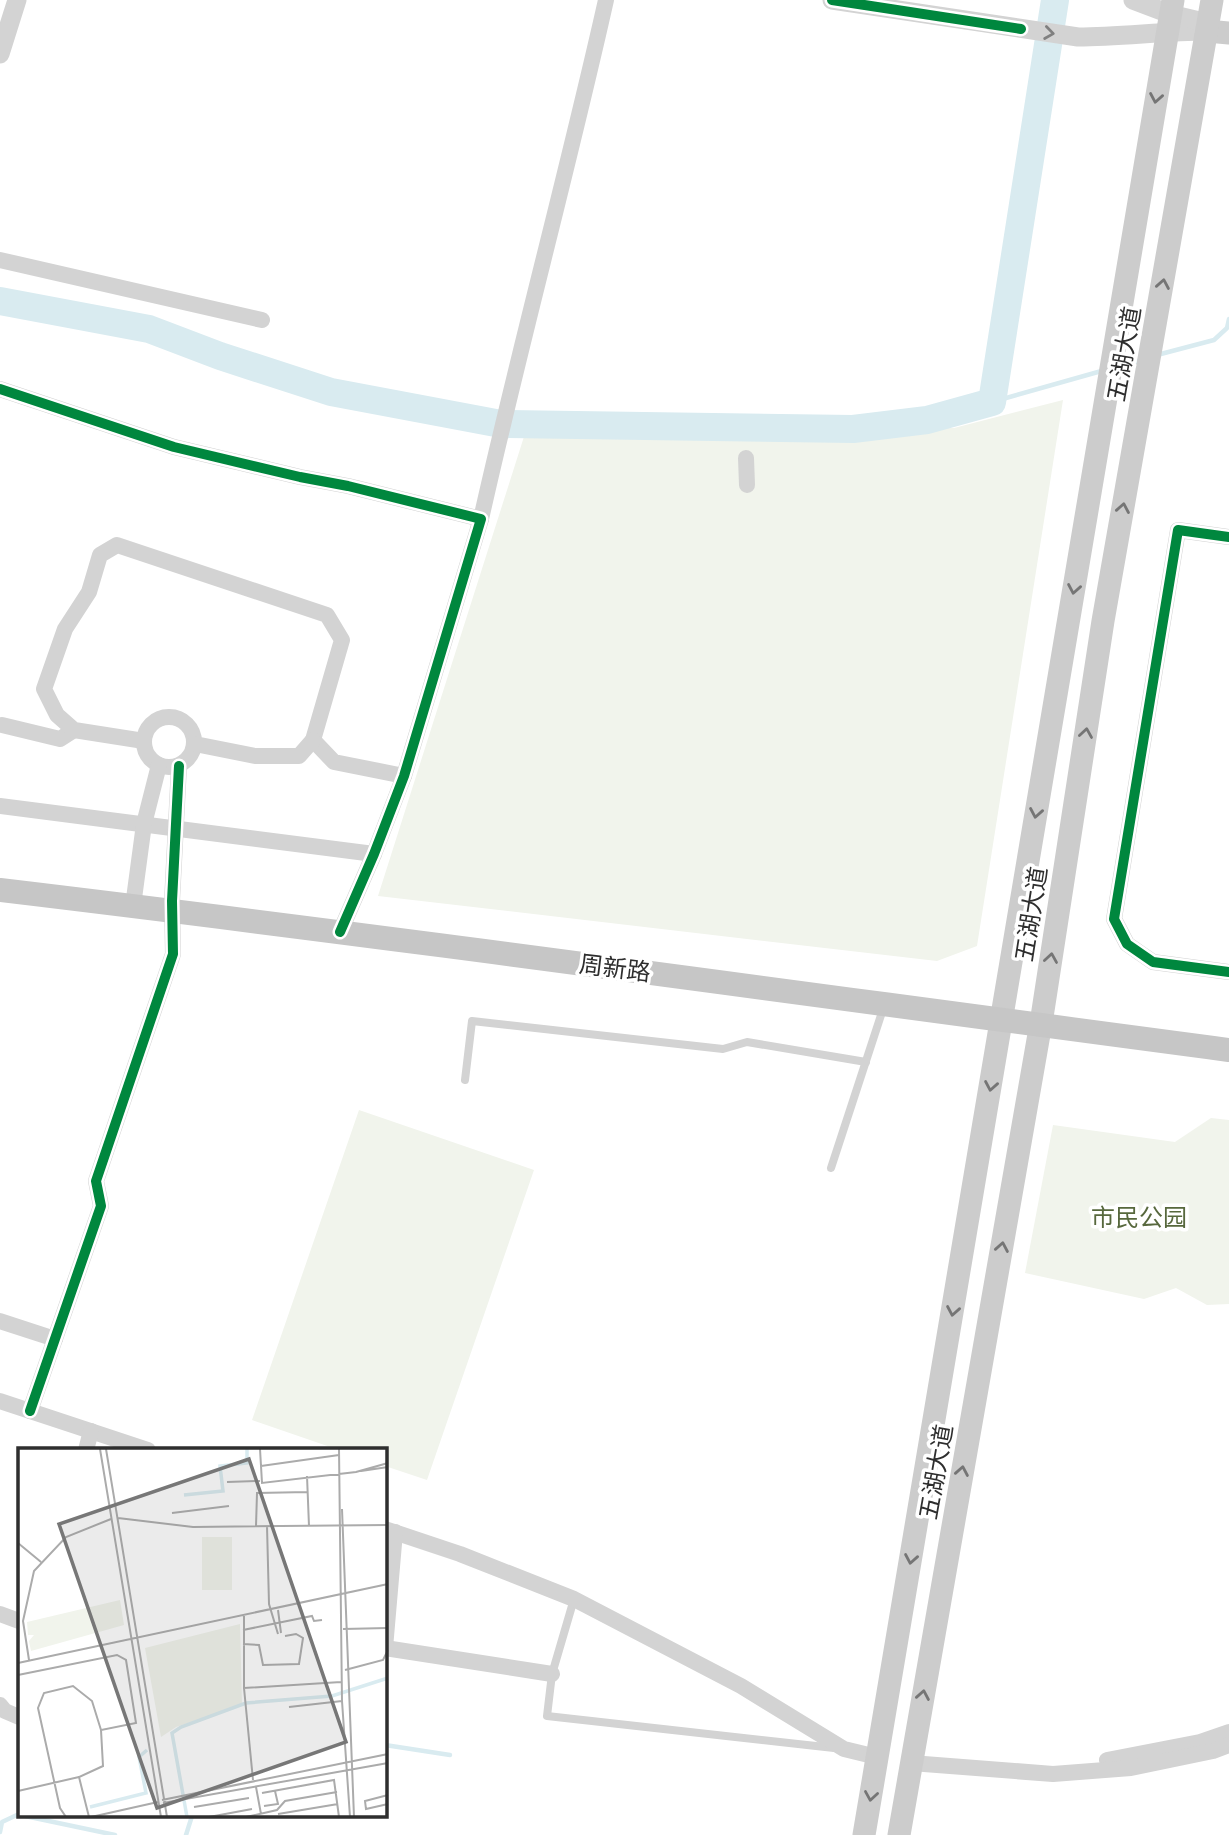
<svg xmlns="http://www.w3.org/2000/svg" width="1229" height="1835" viewBox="0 0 1229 1835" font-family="Poppins,'Noto Sans SC',sans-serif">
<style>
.green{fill:#f1f4ec}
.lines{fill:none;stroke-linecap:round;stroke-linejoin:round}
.stream{stroke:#d9ebf0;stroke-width:4.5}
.river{stroke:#d9ebf0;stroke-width:28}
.service{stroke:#d3d3d3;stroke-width:8}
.minor{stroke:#d3d3d3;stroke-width:16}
.tertiary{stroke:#d3d3d3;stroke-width:19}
.secondary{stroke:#ccc;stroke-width:23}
.primary{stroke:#c6c6c6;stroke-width:24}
.cycleway-casing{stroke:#fff;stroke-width:15}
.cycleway{stroke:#00873e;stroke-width:10}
.oneway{stroke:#808080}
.oneway2{stroke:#757575}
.labels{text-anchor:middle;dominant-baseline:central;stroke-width:7;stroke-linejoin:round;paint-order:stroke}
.street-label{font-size:24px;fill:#2e2e2e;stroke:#fff}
.park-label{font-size:24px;fill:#57683d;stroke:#fff}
.inset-river{fill:none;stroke:#d9ebf0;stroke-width:3.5}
.inset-road{fill:none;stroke:#ababab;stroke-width:2}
.view{fill:#777;fill-opacity:0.15;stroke:#777;stroke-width:3.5}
.inset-edge{fill:none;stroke:#2e2e2e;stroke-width:3.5}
</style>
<rect width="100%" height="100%" fill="#fff"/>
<g class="green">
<path d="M1063,400L977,946L937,961L378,896L528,424L954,428Z"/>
<path d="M359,1110L534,1170L427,1480L385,1466V1450H339L252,1420Z"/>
<path d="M1211,1118L1229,1120V1304L1207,1305L1176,1288L1144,1299L1025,1273L1053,1125L1175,1142Z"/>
</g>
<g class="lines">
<g class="stream">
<path d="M1157,355L1214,340L1227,328L1229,319"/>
<path d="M1120,366L1142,360"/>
<path d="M992,402L1105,370"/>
<path d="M385,1745L450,1755"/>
<path d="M25,1816L115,1835"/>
<path d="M0,1832L2,1822L19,1814"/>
<path d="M186,1835L192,1816"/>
</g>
<path class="river" d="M0,301L149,329L220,356L331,392L501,424L853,429L927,420L992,402L1055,0"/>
<g class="service">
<path d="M465,1080L472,1021L723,1049L747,1042L866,1062"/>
<path d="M831,1168L884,1006"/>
<path d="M574,1599L552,1674L547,1716L834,1748"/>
</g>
<g class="minor">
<path d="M0,260L262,320"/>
<path d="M0,389L174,447L300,477L348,486L481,519L404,776L374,854L340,932"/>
<path d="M746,458L747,485"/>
<path d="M481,519C520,345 567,174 606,0"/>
<path d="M1229,537L1178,530L1114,919L1127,944L1153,962L1229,972"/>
<circle cx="169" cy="742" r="25"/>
<path d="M2,725L60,739L74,730"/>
<path d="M144,741L74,730L57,715L44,689L65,629L89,592L100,555L117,545L327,615L342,640L313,740L334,762L404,776"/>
<path d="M195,744L255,756H299L313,740"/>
<path d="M0,806L374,854"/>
<path d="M133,906L144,824L159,765"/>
<path d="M0,1321L55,1339"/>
<path d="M0,1401L148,1450"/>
<path d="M30,1411L101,1206L96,1181L173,954L172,901L179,766"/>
<path d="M86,1450L91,1431"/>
<path d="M385,1529L460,1554L574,1599L741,1686L844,1749L877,1757"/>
<path d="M0,1614L19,1621"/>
<path d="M385,1648L552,1674"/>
<path d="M385,1648L395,1532"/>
<path d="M0,1705L5,1711L19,1717"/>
<path d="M1107,1760L1200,1742L1229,1732"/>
<path d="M911,1763L1053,1774L1131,1768L1213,1751L1229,1745"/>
</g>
<g class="tertiary">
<path d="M832,0L1078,37C1121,37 1164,31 1207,31"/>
<path d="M1133,0L1170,14L1208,23"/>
<path d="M0,54L17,0"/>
</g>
<g class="secondary">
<path d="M1207,31L1229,33"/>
<path d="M864,1835L1173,0"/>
<path d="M899,1835L1042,1017L1103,621L1212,0"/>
</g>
<path class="primary" d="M0,890C410,939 819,996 1229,1050"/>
<defs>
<g id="cycleway">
<path d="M832,0L1021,29"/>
<path d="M0,389L174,447L300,477L348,486L481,519L404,776L374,854L340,932"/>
<path d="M1229,537L1178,530L1114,919L1127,944L1153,962L1229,972"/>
<path d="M30,1411L101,1206L96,1181L173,954L172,901L179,766"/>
</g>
</defs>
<use href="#cycleway" class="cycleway-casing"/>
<use href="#cycleway" class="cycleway"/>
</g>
<defs><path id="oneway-chevron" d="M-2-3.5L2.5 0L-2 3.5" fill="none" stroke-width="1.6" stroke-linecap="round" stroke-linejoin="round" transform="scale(1.75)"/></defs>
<use class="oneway" href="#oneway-chevron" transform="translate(1049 33) rotate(8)"/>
<g class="oneway2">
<use href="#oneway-chevron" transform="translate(1156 98) rotate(100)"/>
<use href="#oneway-chevron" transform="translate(1163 284) rotate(-80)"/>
<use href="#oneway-chevron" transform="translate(1123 508) rotate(-80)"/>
<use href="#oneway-chevron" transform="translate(1074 589) rotate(100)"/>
<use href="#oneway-chevron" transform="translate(1086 733) rotate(-81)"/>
<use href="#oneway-chevron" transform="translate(1036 813) rotate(100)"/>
<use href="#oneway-chevron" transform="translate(1051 958) rotate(-81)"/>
<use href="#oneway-chevron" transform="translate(991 1086) rotate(100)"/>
<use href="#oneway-chevron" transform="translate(1002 1247) rotate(-80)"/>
<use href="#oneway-chevron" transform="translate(953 1311) rotate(100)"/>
<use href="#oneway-chevron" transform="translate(962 1471) rotate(-80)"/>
<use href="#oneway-chevron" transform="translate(911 1559) rotate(100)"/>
<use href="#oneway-chevron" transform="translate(923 1695) rotate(-80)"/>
<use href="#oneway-chevron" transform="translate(871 1796) rotate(99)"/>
</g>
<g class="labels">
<g class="street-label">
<text transform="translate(1124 354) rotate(-80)">五湖大道</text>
<text transform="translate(1031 914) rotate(-81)">五湖大道</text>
<text transform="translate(615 968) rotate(7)">周新路</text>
<text transform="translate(936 1472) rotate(-80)">五湖大道</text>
</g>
<g class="park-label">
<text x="1139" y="1217">市民公园</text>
</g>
</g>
<g transform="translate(18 1448)">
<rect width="369" height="369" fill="#fff"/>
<path d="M184,89H214V142H184ZM102,152L106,177L13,203L11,193L16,187H10L9,174ZM222,176L224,257L158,279L143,289L127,200Z" fill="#f1f4ec"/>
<path class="inset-river" d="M166,47L205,43L202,18L229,15V1M72,359L128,345L121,309L129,302M169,369L154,285L163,279L228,255L314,248L370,230"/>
<path class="inset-road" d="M82,1L143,369M88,1L149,369M242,1L244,35L338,24L370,15M321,1L324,253L332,369M243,18L321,7M343,23L370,19M289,28L291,78M209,34L242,33M324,61L336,369M154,65L211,58M100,70L175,79L370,77M238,78L239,45L290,44M249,78L251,156L260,186M0,95L23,114M260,162L263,185M226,168V240L323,234M325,181L370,180M225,182L294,168L296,173L304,172M225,196L241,197L245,217L281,216L285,190L278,186L267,188M11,212L5,173L16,123L48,89L93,71M0,215L370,136M327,222L365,212L370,202M0,227L99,207L108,212L118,275L83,282L85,318L61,329L71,369M226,240L235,332M271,259L324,253M238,339L243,366M0,343L61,329M244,345L316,332L321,369M370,347L347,353L348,361L370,356M144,352L370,306M145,355L370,315M246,358L260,356L257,343M176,359L231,350M260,366L320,356M48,369L42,360L20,260L26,245L55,238L74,253L83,282M73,369L140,354M191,369L234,361M228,369L259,362L267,353L319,344"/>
<path class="view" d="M231,11L328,294L139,360L41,76Z"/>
<rect width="369" height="369" class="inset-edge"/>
</g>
</svg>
